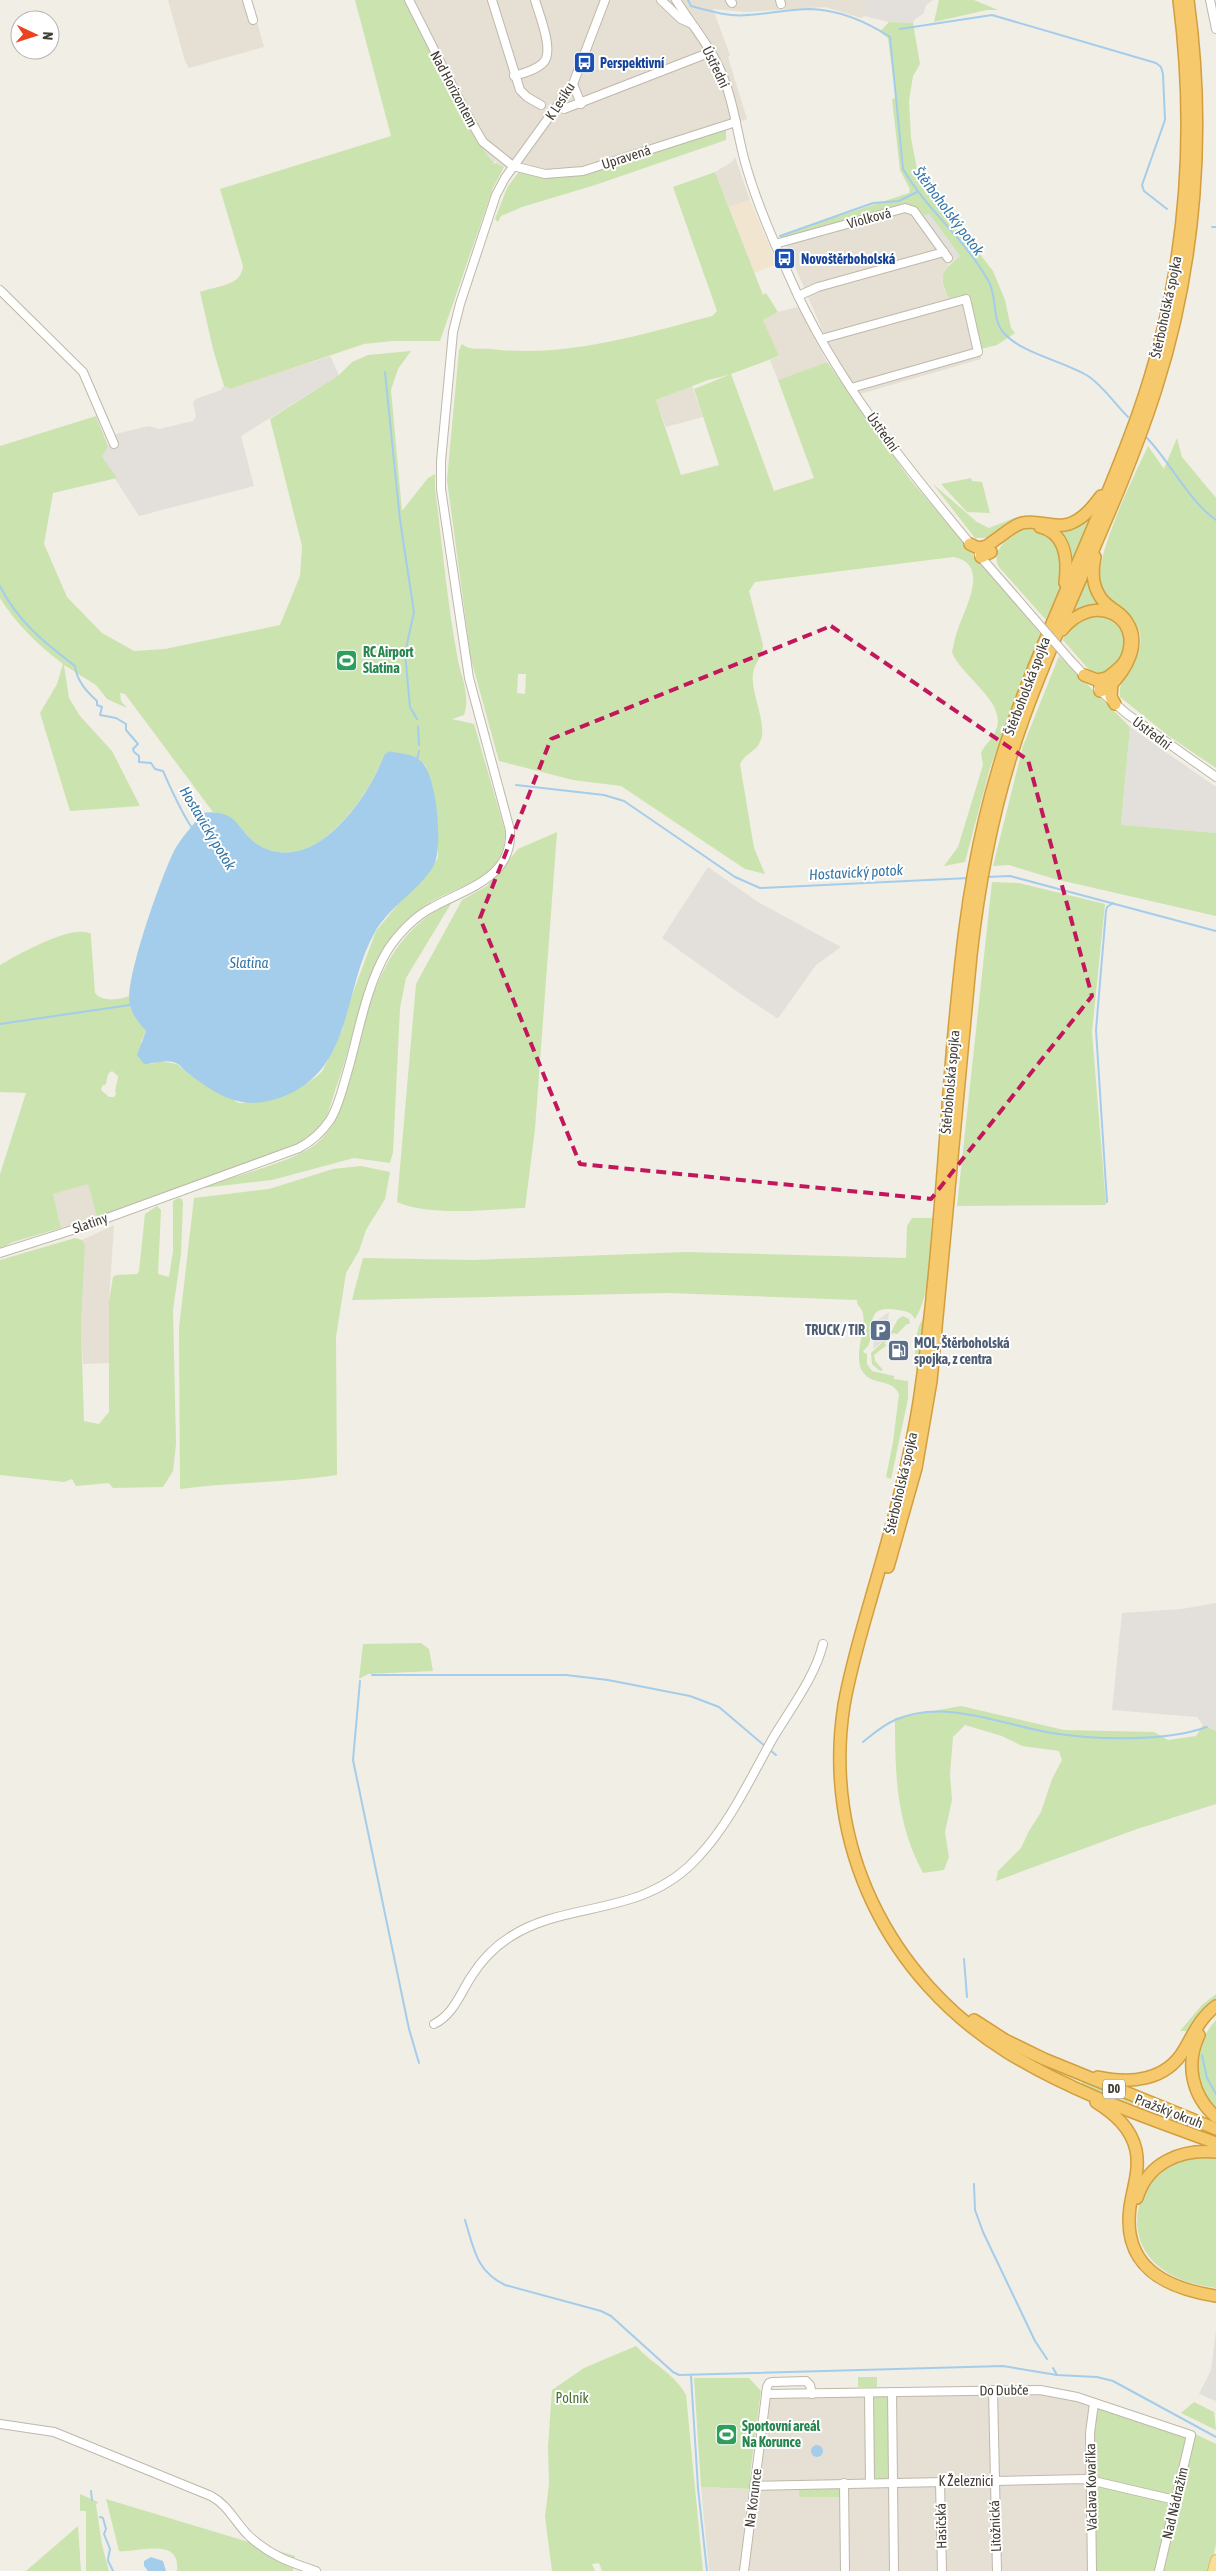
<svg xmlns="http://www.w3.org/2000/svg" width="1216" height="2571" viewBox="0 0 1216 2571" font-family="'Asap Condensed',sans-serif">
<style>
.residential{fill:#e5e0d3}
.commercial{fill:#f2e5d0}
.industrial{fill:#e3dfda}
.green{fill:#cbe3af;fill-rule:evenodd}
.parking{fill:#e2e0dd}
.water{fill:#a4cdeb}
.lines{fill:none;stroke-linecap:round;stroke-linejoin:round}
.stream{stroke:#a4cdeb;stroke-width:2}
.minor-casing{stroke:#bfb8ab;stroke-width:10}
.major-casing{stroke:#dcbb68;stroke-width:12}
.highway-casing{stroke:#d39e3d;stroke-width:14}
.minor{stroke:#fff;stroke-width:8}
.major{stroke:#f8de97;stroke-width:10}
.highway{stroke:#f5c96c;stroke-width:11}
.minor-bridge-casing{stroke:#bfb8ab;stroke-width:10;stroke-linecap:butt}
.minor-bridge{stroke:#fff;stroke-width:8}
.marked{fill:none;stroke:#c2185b;stroke-width:4;stroke-dasharray:10 6;stroke-linejoin:round}
.labels{text-anchor:middle;dominant-baseline:central;stroke-width:4;stroke-linejoin:round;paint-order:stroke}
.shield{fill:#fff;stroke:#7b7872;stroke-width:1}
.shield-label{font-size:12px;font-weight:bold;fill:#433e35}
.transit-label{font-size:14px;font-weight:bold;fill:#164399;stroke:#fff;text-anchor:start}
.street-label{font-size:14px;fill:#433e35;stroke:#fff}
.leisure-label{font-size:14px;font-weight:bold;fill:#27864d;stroke:#fff;text-anchor:start}
.service-label{font-size:14px;font-weight:bold;fill:#4e5e75;stroke:#fff;text-anchor:end}
.park-label{font-size:14px;fill:#45712c;stroke:#fff}
.water-label{font-size:15px;font-style:italic;fill:#3576a8;stroke:#fff}
</style>
<rect width="100%" height="100%" fill="#f1eee5"/>
<g class="residential">
<path d="M168,0H251L264,47L189,68L185,61Z"/>
<path d="M406,0H866L864,16L861,18L825,7L746,12L713,9L730,55L728,57L747,119L582,175L566,177H548L504,167L496,163L497,159L495,162L488,156L459,114Z"/>
<path d="M735,157L750,200L729,207L715,172L732,162Z"/>
<path d="M908,204L919,209L960,256L949,264L942,279L944,289L949,298L969,294L981,359L860,394L827,341L783,239Z"/>
<path d="M798,307L827,362L778,380L770,360L779,357L763,320L778,312Z"/>
<path d="M692,386L703,417L666,427L656,400Z"/>
<path d="M88,1183L97,1217L61,1228L53,1194Z"/>
<path d="M114,1225L109,1301L110,1363L83,1364L81,1328L85,1245L82,1240Z"/>
<path d="M1041,2393L1075,2400L1187,2436L1155,2571H709L701,2487L759,2490L770,2397L867,2396L868,2482L896,2484L895,2395Z"/>
</g>
<path class="commercial" d="M750,200L777,264L754,273L729,207Z"/>
<g class="industrial">
<path d="M866,0H933L926,5L924,13L915,19L913,23L889,22L864,16Z"/>
<path d="M330,356L339,375L241,436L254,486L139,516L101,457L116,434L149,426L159,429L193,421L196,417L193,402L196,399L221,390L224,386L230,389Z"/>
<path d="M1130,727L1216,787V833L1121,825Z"/>
<path d="M708,867L758,902L841,947L816,965L779,1017L777,1018L742,995L662,938Z"/>
<path d="M1216,1603V1731L1203,1725L1197,1717L1112,1710L1122,1613L1182,1609Z"/>
</g>
<g class="green">
<path d="M355,0H406L459,114L488,156L494,162L493,164L496,163L504,167L493,188L440,341H393L364,344L230,389L224,386L213,349L200,292C216,286 242,286 243,266L220,189L391,136Z"/>
<path d="M939,0H974L998,10H987L934,22Z"/>
<path d="M889,22L913,23L920,64L913,76L909,101L911,138L918,174L993,271L1005,300L1011,328L1015,333L997,345L981,349L969,294L949,298C937,276 943,270 960,256L929,214L925,216L919,209L908,204L783,239L781,235L909,193L910,189L900,170L892,99L896,98L888,38L880,32Z"/>
<path d="M726,128V140L595,185L522,207L501,216L498,222L495,219L507,188L520,170L548,177L582,175Z"/>
<path d="M715,172L763,295L766,293L778,312L763,320L779,356L731,374L774,491L814,478L778,380L827,362L909,478L1040,633L990,768L965,862L944,866L958,847L983,765L981,753C986,742 992,741 997,727C1005,701 960,675 952,652C954,644 955,636 958,629C965,608 991,563 953,557L755,582L749,591L763,645C763,657 754,663 753,674C750,693 770,728 759,744C754,752 746,753 740,764L754,848L765,874L745,869L621,786L573,780L499,761L471,659L447,480L459,350L462,344C470,351 480,348 491,349C565,358 640,335 712,316L717,311L673,187ZM729,375L694,389L719,465L681,475L656,400L708,380ZM518,674H526L525,694L517,693Z"/>
<path d="M411,351L398,369L391,390L402,511L428,478L435,474V488C442,543 447,600 457,655C460,675 471,694 464,715L452,719L474,724L505,831C506,880 462,883 429,903C412,913 396,928 386,945C361,988 354,1038 337,1085C333,1095 331,1107 326,1117C318,1130 306,1140 292,1147L97,1217L88,1184L53,1194L61,1228L13,1242L0,1249V1174L26,1093L0,1092V965C17,955 73,923 91,934V939L95,993C102,1002 119,1000 129,996L131,1009L146,1031L141,1042L151,1064L160,1061L177,1064L187,1073L239,1103H243C269,1096 305,1092 323,1070L343,1028L342,1022L376,931L404,897L422,881L438,858L437,816L426,766L417,758L389,751L384,755C369,796 315,875 262,847C241,836 241,817 213,812L125,694L120,693L121,701L127,708L107,699L96,685L64,665L69,698L80,716L112,751L140,806L70,811L40,713L57,684L63,664C39,646 16,624 0,598V446L96,416L108,446L102,457L117,478L53,493L44,544L67,597L102,633L134,651L165,649L280,625L300,576L302,546L270,419L339,375L352,362L368,355ZM112,1071L118,1076C118,1082 114,1088 116,1094L114,1097H109L101,1090L102,1086L106,1084L108,1074Z"/>
<path d="M1177,438L1182,457L1216,498V768L1170,737L1120,697C1117,674 1145,658 1140,634C1134,607 1109,606 1101,584C1092,560 1136,472 1148,446L1164,469Z"/>
<path d="M971,478L972,481L982,482L990,513L967,512L941,484Z"/>
<path d="M933,484L977,522L989,528L1019,516L991,538H975Z"/>
<path d="M1092,516L1072,563H1071L1069,546L1058,531L1079,526Z"/>
<path d="M1026,529C1054,528 1068,555 1062,580C1059,594 1051,607 1046,620L999,567C989,550 1012,534 1026,529Z"/>
<path d="M1087,578L1099,604L1089,605L1072,611Z"/>
<path d="M1088,613L1115,619L1126,639L1120,663L1102,675L1091,672L1063,640L1066,631Z"/>
<path d="M1059,656L1130,727L1121,825L1216,833V916L1055,879L1009,865L993,866L1023,746Z"/>
<path d="M557,832L535,1129L525,1208C486,1209 433,1217 397,1202L416,984L462,900L487,886L518,849Z"/>
<path d="M992,882L1019,883L1105,904L1092,1032L1106,1205L957,1206Z"/>
<path d="M452,902L406,978L400,1008L393,1152L390,1163L354,1158L272,1180L195,1189C224,1179 294,1162 316,1144C335,1129 344,1101 350,1078C369,1007 379,937 452,902Z"/>
<path d="M361,1166L390,1172L385,1199L366,1230L359,1251L346,1273L336,1337L337,1475C285,1483 233,1482 180,1489L179,1328L194,1198L269,1189L333,1169Z"/>
<path d="M178,1198L182,1199L183,1203L181,1254L173,1310L176,1444L173,1471L163,1487L113,1488L109,1483L76,1486L72,1479L64,1482L0,1475V1260L75,1238L82,1240L85,1245L81,1327L84,1421L99,1424L109,1412V1301L113,1277L116,1275L137,1274L139,1271L145,1214L157,1206L161,1210L158,1274L169,1277L173,1251V1201Z"/>
<path d="M912,1218H932C929,1250 932,1292 915,1319C911,1312 906,1311 898,1310C861,1304 877,1329 868,1346C867,1348 864,1349 863,1352L867,1354V1364L872,1371L894,1376V1379L908,1381V1399L891,1479L886,1477L893,1442L899,1394C893,1381 880,1384 869,1378C848,1364 867,1332 863,1314C862,1307 857,1307 857,1300L668,1293L352,1300L363,1258L473,1260L687,1252L906,1258L907,1226Z"/>
<path d="M903,1316L909,1319L910,1324H907L897,1334L893,1333L884,1344L887,1345L874,1355L875,1361L883,1370L880,1371L872,1364L871,1353L889,1336L898,1319Z"/>
<path d="M923,1319L917,1372C913,1359 915,1328 923,1319Z"/>
<path d="M421,1643L429,1649L433,1671L368,1674L359,1679L363,1644Z"/>
<path d="M961,1706L1064,1730L1154,1732L1168,1740L1196,1736L1203,1725L1216,1731V1804L1137,1829L996,1881L998,1871L1021,1848L1029,1831L1041,1812L1052,1779L1062,1760L1059,1751L1022,1746L1002,1736L965,1725L953,1737L950,1774L952,1800L945,1832L949,1857L944,1870L923,1873C896,1823 895,1774 895,1718Z"/>
<path d="M1216,1994V2000L1198,2017L1188,2031H1180L1202,2005Z"/>
<path d="M1216,2020V2112C1211,2106 1203,2097 1201,2090C1193,2064 1198,2040 1216,2020Z"/>
<path d="M1083,2080L1216,2133V2136L1119,2099L1117,2102L1080,2086Z"/>
<path d="M1216,2154V2288C1197,2285 1178,2281 1162,2269C1118,2236 1137,2173 1185,2156C1194,2153 1207,2155 1216,2154Z"/>
<path d="M636,2346C651,2363 675,2374 686,2395L703,2571H602L599,2563L592,2564L595,2571H552L545,2517L549,2484L548,2447L552,2390L584,2368Z"/>
<rect x="858" y="2377" width="19" height="10"/>
<path d="M694,2378H749L761,2391L750,2475L753,2476L751,2489L701,2487Z"/>
<path d="M875,2395H886L889,2399V2479L873,2480L872,2400Z"/>
<path d="M1194,2402L1214,2412L1216,2430L1181,2413Z"/>
<path d="M1098,2407L1187,2436L1173,2496L1094,2477V2420Z"/>
<path d="M1193,2433L1216,2444V2544L1210,2571H1160Z"/>
<path d="M841,2486L842,2497H799V2488Z"/>
<path d="M1098,2486L1171,2503L1155,2571H1096L1094,2489Z"/>
<path d="M80,2494L98,2502L96,2505L102,2545L109,2571H86V2511H80Z"/>
<path d="M106,2499L295,2556L293,2571H177C181,2536 138,2553 119,2551Z"/>
<path d="M78,2526L81,2571H26Z"/>
</g>
<g class="parking">
<path d="M929,214L960,256L956,259L925,216Z"/>
<path d="M1154,756L1157,760L1136,777V787L1149,799L1147,803L1133,792L1131,779L1134,772Z"/>
<path d="M889,1312L886,1339L873,1349L876,1321Z"/>
<path d="M1216,2330V2401L1199,2394L1211,2370Z"/>
</g>
<g class="water">
<path d="M389,751C399,754 413,753 421,761C437,775 444,849 433,867C418,891 390,906 375,932C342,989 354,1073 279,1098C241,1111 219,1096 189,1074C185,1072 182,1067 178,1064C167,1058 155,1064 144,1064L137,1055L146,1031C140,1024 132,1015 130,1005C123,983 162,875 174,851C181,837 193,827 201,813C242,808 235,834 264,848C317,872 369,797 384,755Z"/>
<circle cx="817" cy="2451" r="6"/>
<path d="M151,2557L163,2561L166,2571H148L144,2566V2561Z"/>
</g>
<g class="lines">
<g class="stream">
<path d="M688,0L691,6C709,11 729,17 748,15C769,14 789,9 810,9C838,10 867,22 890,37L903,169C927,210 966,240 989,282C997,297 992,319 1003,332C1020,353 1063,361 1088,376C1103,386 1115,404 1128,417"/>
<path d="M900,29L992,15L1156,63L1161,67L1163,74L1165,120L1142,185L1144,191L1167,209"/>
<path d="M1212,227H1216"/>
<path d="M780,236L873,203L899,201L917,192"/>
<path d="M385,372L400,520L414,612L405,653L410,707L417,719"/>
<path d="M1147,438C1171,463 1188,500 1216,520"/>
<path d="M0,586C17,621 45,643 75,666C77,681 86,691 97,701V705L102,707L100,715L116,718L126,724V730L138,744L133,749L134,752L139,756V762L151,763L155,769L163,771C172,791 180,810 192,828"/>
<path d="M418,726L419,745"/>
<path d="M417,760L419,751"/>
<path d="M516,785L604,795L624,801L735,877L760,888L969,878"/>
<path d="M986,877L1010,876L1216,931"/>
<path d="M0,1024L130,1005"/>
<path d="M1107,1202L1096,1030L1106,911L1107,907L1113,903"/>
<path d="M372,1675H566L608,1680L690,1696L719,1707L766,1747"/>
<path d="M360,1681L353,1760L409,2029L419,2063"/>
<path d="M863,1742C873,1734 883,1725 895,1720C945,1698 1002,1725 1052,1733C1096,1740 1165,1742 1207,1727"/>
<path d="M770,1750L776,1755"/>
<path d="M964,1959L967,1997"/>
<path d="M1202,2055L1207,2078L1216,2094"/>
<path d="M974,2184L975,2210L983,2232L1035,2341L1047,2359"/>
<path d="M465,2220C474,2249 476,2271 505,2285L601,2311L611,2316L673,2372L679,2375L1003,2366L1057,2375L1097,2377L1113,2381L1216,2437"/>
<path d="M1053,2368L1057,2375"/>
<path d="M691,2376L698,2488L707,2571"/>
<path d="M91,2491L92,2500"/>
<path d="M100,2517L103,2518L106,2529L104,2534L110,2549C107,2565 107,2557 113,2571"/>
</g>
<defs>
<g id="minor">
<path d="M247,0L253,20"/>
<path d="M409,0L466,113L483,142L513,166L545,174L583,171L736,122"/>
<path d="M492,0L520,90L527,97L541,105"/>
<path d="M661,0L681,19L690,23"/>
<path d="M676,0C691,24 711,47 722,74C735,104 737,137 747,169C758,206 774,242 790,278C833,377 904,464 972,546"/>
<path d="M730,0L732,3"/>
<path d="M780,0L781,4"/>
<path d="M1210,0L1216,29"/>
<path d="M514,76C524,73 536,70 543,63C555,52 539,14 535,0"/>
<path d="M573,84L581,104"/>
<path d="M564,109L711,52"/>
<path d="M775,244L905,208L914,211L948,258"/>
<path d="M0,290L83,372L114,444"/>
<path d="M798,296L818,287L944,252"/>
<path d="M821,339L966,299L978,352L851,388"/>
<path d="M979,555L1031,615"/>
<path d="M1071,661L1086,677"/>
<path d="M1098,689L1127,714L1216,777"/>
<path d="M0,1253L88,1225L299,1148C312,1141 322,1132 330,1120C339,1106 343,1086 348,1070C359,1031 366,987 387,951C398,934 415,916 433,907C467,888 513,878 510,830L469,678L441,489V461L453,332L460,304L496,195L505,178L573,84L605,0"/>
<path d="M434,2024C453,2015 460,1994 471,1977C481,1961 494,1947 510,1937C551,1910 603,1912 647,1893C666,1885 685,1872 699,1856C730,1823 751,1777 773,1738C791,1708 815,1677 823,1644"/>
<path d="M993,2390L997,2571"/>
<path d="M892,2392L894,2571"/>
<path d="M869,2393L870,2482"/>
<path d="M766,2394L1040,2390L1077,2397L1191,2435L1159,2571"/>
<path d="M0,2424L54,2432L211,2496C228,2505 235,2522 248,2535C269,2555 289,2562 316,2571"/>
<path d="M940,2482L942,2571"/>
<path d="M844,2483L845,2571"/>
<path d="M754,2486L1085,2479L1175,2500"/>
<path d="M744,2571L767,2387L769,2383L772,2382L806,2381L810,2385L812,2394"/>
<path d="M1092,2571L1090,2433L1094,2403"/>
</g>
<path id="major" d="M1213,2571L1216,2560"/>
<g id="highway">
<path d="M1179,0C1197,140 1185,281 1138,414C1090,550 1018,677 985,818C967,892 960,967 953,1043C943,1163 937,1283 919,1402C909,1465 892,1527 874,1588C863,1627 851,1665 844,1705C822,1844 888,1978 1007,2052C1071,2092 1145,2117 1216,2143"/>
<path d="M1040,527C1066,533 1068,560 1065,583"/>
<path d="M970,544L978,548L987,546"/>
<path d="M991,552L981,557C981,548 989,545 995,540C1004,534 1012,526 1022,523C1038,519 1053,529 1069,524C1083,519 1092,508 1101,496"/>
<path d="M1062,630C1094,590 1143,617 1127,657C1122,670 1108,675 1100,684V691L1107,689C1126,671 1144,642 1124,618C1117,610 1107,607 1101,598C1092,585 1092,572 1095,557"/>
<path d="M1084,675L1097,680L1106,678"/>
<path d="M1112,684L1111,697L1115,704"/>
<path d="M888,1567L916,1468L931,1381L971,955C980,874 996,794 1024,717C1064,606 1120,502 1156,389C1196,264 1206,130 1188,0"/>
<path d="M974,2020L1005,2040L1044,2059L1216,2129"/>
<path d="M1199,2035C1185,2064 1192,2096 1216,2117"/>
<path d="M1098,2077C1130,2084 1166,2081 1184,2050C1194,2033 1200,2018 1216,2006"/>
<path d="M1096,2102C1115,2114 1131,2128 1136,2150C1140,2170 1133,2187 1130,2207C1122,2267 1165,2288 1216,2296"/>
<path d="M1137,2198C1148,2162 1181,2149 1216,2152"/>
</g>
</defs>
<use href="#minor" class="minor-casing"/>
<use href="#major" class="major-casing"/>
<use href="#highway" class="highway-casing"/>
<use href="#minor" class="minor"/>
<use href="#major" class="major"/>
<use href="#highway" class="highway"/>
<defs>
<path id="minor-bridge" d="M1031,615L1071,661"/>
</defs>
<use href="#minor-bridge" class="minor-bridge-casing"/>
<use href="#minor-bridge" class="minor-bridge"/>
</g>
<path class="marked" d="M831,626L1028,760L1092,996L931,1199L580,1164L480,918L551,739Z"/>
<defs>
<symbol id="bus-square" viewBox="-11 -11 22 22"><rect x="-9" y="-9" width="18" height="18" rx="4" fill="#1a4fb4" stroke="#fff"/><path d="M-5-6H5V4H4V6H2V4H-2V6H-4V4H-5ZM-3.5-4V0h7V-4ZM-3.5 1.2v1.5H-2V1.2ZM2 1.2v1.5H3.5V1.2Z" fill="#fff"/></symbol>
<symbol id="stadium-square" viewBox="-11 -11 22 22"><rect x="-9" y="-9" width="18" height="18" rx="4" fill="#2e9e5b" stroke="#fff"/><path d="M0-5a6.5 5 0 1 0 0 10a6.5 5 0 1 0 0-10ZM-3.5-1.8h7v3.6h-7Z" fill="#fff"/></symbol>
<symbol id="parking-square" viewBox="-11 -11 22 22"><rect x="-9" y="-9" width="18" height="18" rx="4" fill="#5c6f8a" stroke="#fff"/><path d="M-3.5-5.5H1a3.5 3.5 0 0 1 0 7H-1V5.5H-3.5ZM-1-3.4V-.6H.8a1.4 1.4 0 0 0 0-2.8Z" fill="#fff"/></symbol>
<symbol id="fuel-square" viewBox="-11 -11 22 22"><rect x="-9" y="-9" width="18" height="18" rx="4" fill="#5c6f8a" stroke="#fff"/><path d="M-5.5-6h7V0h2V4h1.3V-2.5L3-4.5l.8-.8L6-3V5H2.5V1h-1V6h-7ZM-4.2-4.7v3.2H.2V-4.7Z" fill="#fff"/></symbol>
</defs>
<g fill-rule="evenodd">
<use href="#bus-square" x="572" y="50" width="25" height="25"/>
<use href="#bus-square" x="772" y="246" width="25" height="25"/>
<use href="#stadium-square" x="334" y="648" width="25" height="25"/>
<use href="#parking-square" x="868" y="1318" width="25" height="25"/>
<use href="#fuel-square" x="886" y="1338" width="25" height="25"/>
<use href="#stadium-square" x="714" y="2422" width="25" height="25"/>
</g>
<g class="labels">
<rect class="shield" x="1103" y="2079.5" width="22" height="19" rx="4"/>
<g class="shield-label">
<text x="1114" y="2089">D0</text>
</g>
<g class="transit-label">
<text x="600" y="63">Perspektivní</text>
<text x="801" y="259">Novoštěrboholská</text>
</g>
<g class="street-label">
<text transform="translate(716 67) rotate(64)">Ústřední</text>
<text transform="translate(454 89) rotate(62)">Nad Horizontem</text>
<text transform="translate(560 101) rotate(-57)">K Lesíku</text>
<text transform="translate(626 157) rotate(-18)">Upravená</text>
<text transform="translate(869 218) rotate(-15)">Violková</text>
<text transform="translate(1166 307) rotate(-78)">Štěrboholská spojka</text>
<text transform="translate(883 432) rotate(54)">Ústřední</text>
<text transform="translate(1027 686) rotate(-69)">Štěrboholská spojka</text>
<text transform="translate(1152 733) rotate(37)">Ústřední</text>
<text transform="translate(950 1082) rotate(-85)">Štěrboholská spojka</text>
<text transform="translate(90 1223) rotate(-19)">Slatiny</text>
<text transform="translate(901 1483) rotate(-77)">Štěrboholská spojka</text>
<text transform="translate(1169 2111) rotate(21)">Pražský okruh</text>
<text transform="translate(1004 2390) rotate(-1)">Do Dubče</text>
<text x="966" y="2481">K Železnici</text>
<text transform="translate(1091 2487) rotate(-91)">Václava Kovaříka</text>
<text transform="translate(753 2498) rotate(-83)">Na Korunce</text>
<text transform="translate(1175 2503) rotate(-77)">Nad Nádražím</text>
<text transform="translate(941 2526) rotate(-91)">Hasičská</text>
<text transform="translate(995 2526) rotate(-92)">Litožnická</text>
</g>
<g class="leisure-label">
<text x="363" y="652">RC Airport<tspan x="363" dy="16">Slatina</tspan></text>
<text x="742" y="2426">Sportovní areál<tspan x="742" dy="16">Na Korunce</tspan></text>
</g>
<g class="service-label">
<text x="865" y="1330">TRUCK / TIR</text>
<text x="914" y="1343" text-anchor="start">MOL, Štěrboholská<tspan x="914" dy="16">spojka, z centra</tspan></text>
</g>
<g class="park-label">
<text x="572" y="2398">Polník</text>
</g>
<g class="water-label">
<text transform="translate(949 211) rotate(53)">Štěrboholský potok</text>
<text transform="translate(208 828) rotate(59)">Hostavický potok</text>
<text transform="translate(856 872) rotate(-3)">Hostavický potok</text>
<text x="249" y="962">Slatina</text>
</g>
</g>
<g transform="translate(35 35) rotate(94)"><circle r="24" fill="#ffffff" stroke="#b4b2ae"/>
<path d="M0-4L9 19L0 12L-9 19Z" fill="#ed4220"/>
<text y="-8" font-size="14" font-weight="bold" text-anchor="middle" fill="#433e35">N</text>
</g>
</svg>
